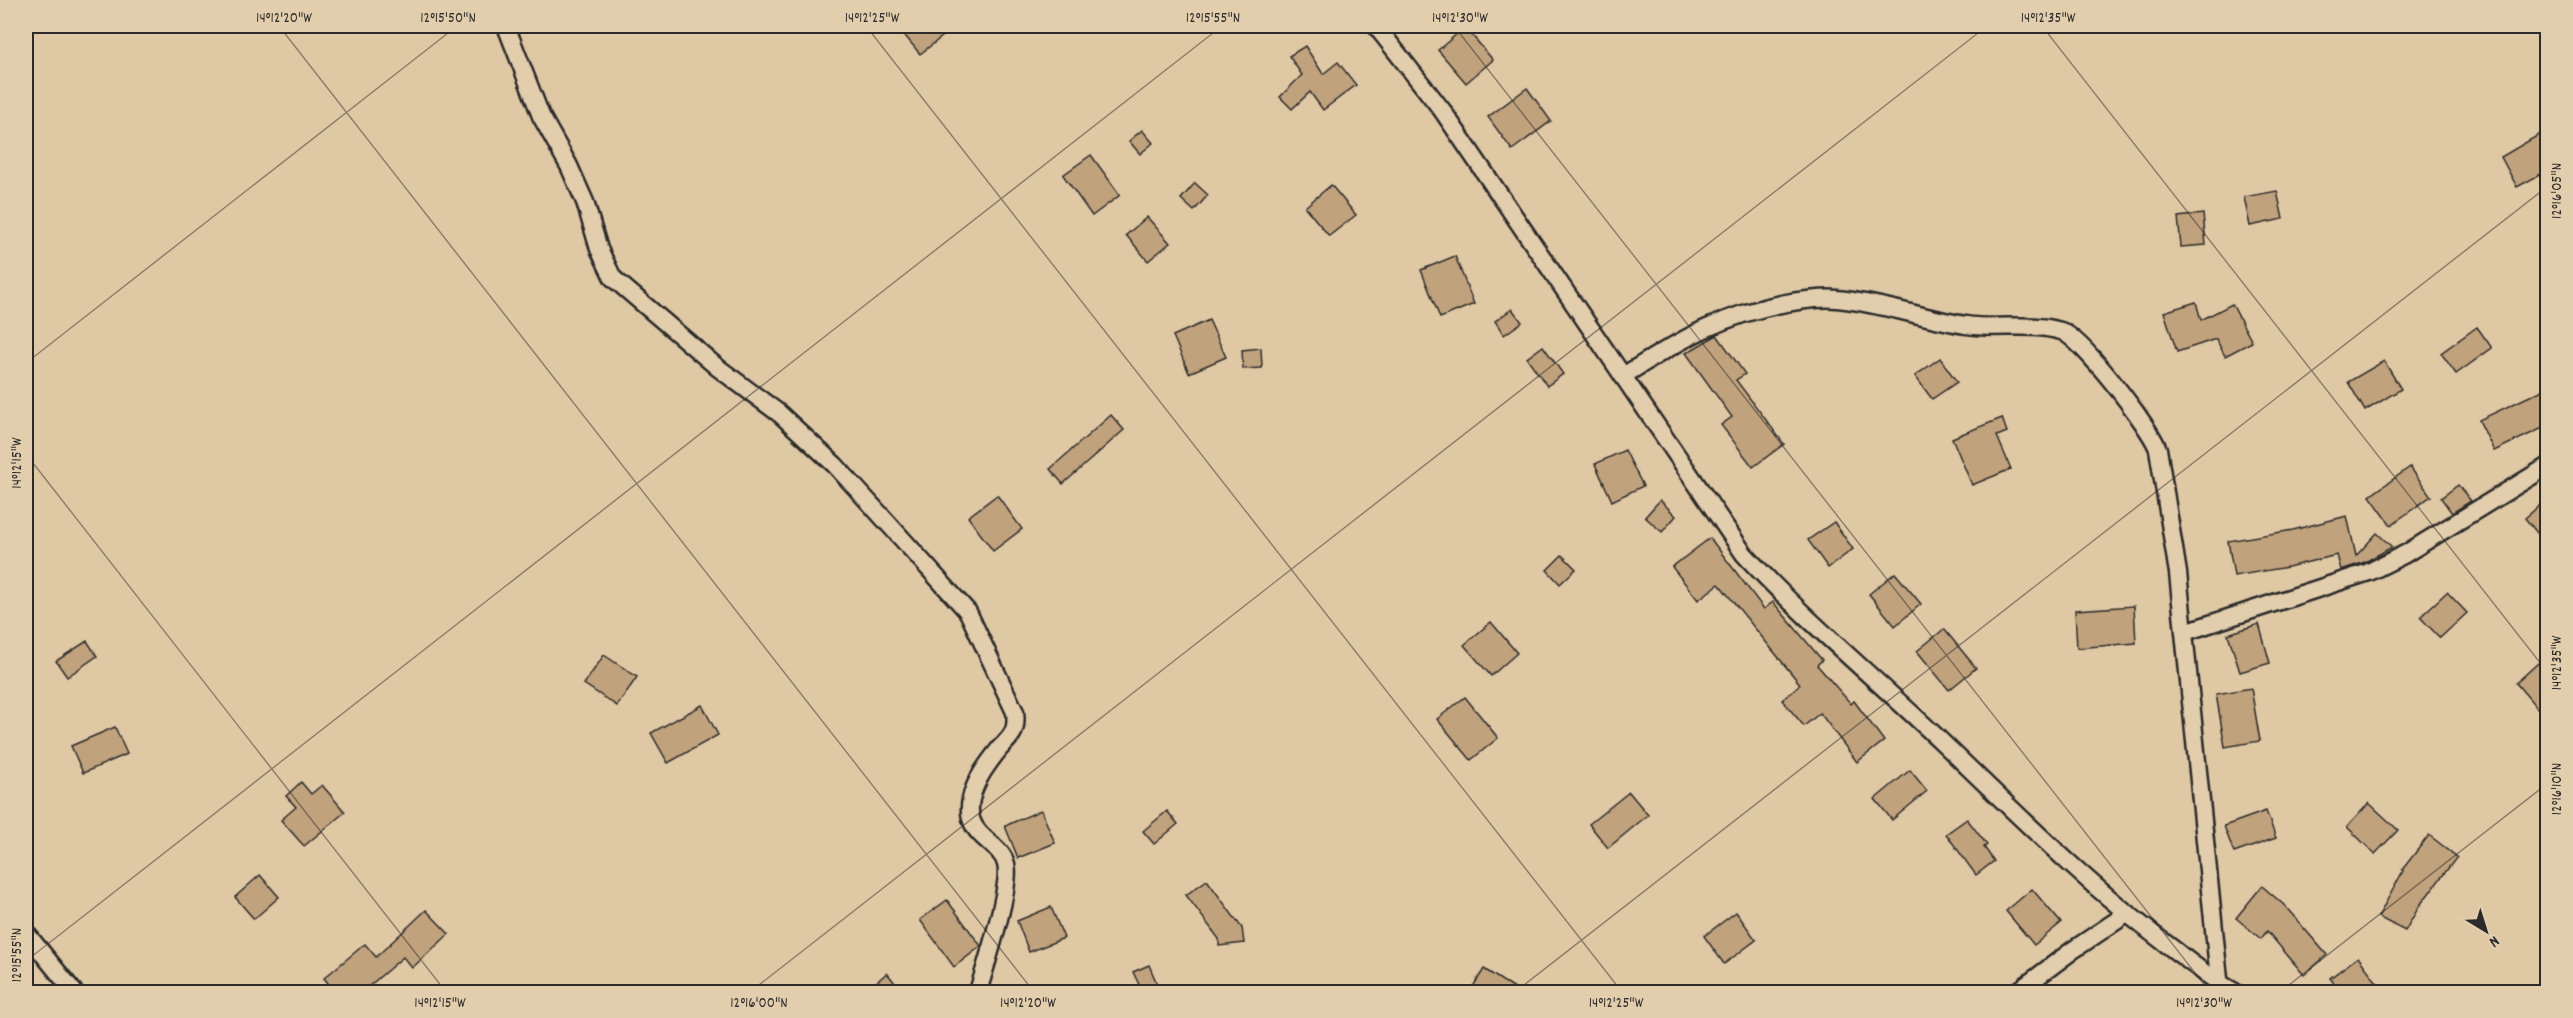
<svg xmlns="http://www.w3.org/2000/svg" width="2573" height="1018" viewBox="0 0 2573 1018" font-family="Dekko,sans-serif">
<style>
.building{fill:#c0a27b;stroke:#2b2b2b;stroke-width:1.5}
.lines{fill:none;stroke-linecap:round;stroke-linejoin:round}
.street-casing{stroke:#2b2b2b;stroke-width:21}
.street{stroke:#e2cdac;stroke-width:16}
.ticks{fill:none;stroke:#2b2b2b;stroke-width:1.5;stroke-opacity:0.45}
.neatline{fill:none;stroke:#2b2b2b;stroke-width:2}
.ticks-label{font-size:15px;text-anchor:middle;fill:#2b2b2b}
</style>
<rect width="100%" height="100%" fill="#dfc8a4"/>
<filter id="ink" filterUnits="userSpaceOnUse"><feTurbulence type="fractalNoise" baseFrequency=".0167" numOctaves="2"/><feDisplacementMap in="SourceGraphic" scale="12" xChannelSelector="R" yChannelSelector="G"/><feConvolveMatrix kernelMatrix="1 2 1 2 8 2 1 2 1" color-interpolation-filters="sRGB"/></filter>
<g filter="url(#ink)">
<g class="building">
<path d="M897,26H956L920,54Z"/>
<path d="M1465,27L1493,60L1466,83L1438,50Z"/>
<path d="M1305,46L1323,74L1338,62L1356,85L1323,110L1310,92L1292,109L1280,97L1302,75L1289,56Z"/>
<path d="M1527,88L1551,121L1512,150L1488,117Z"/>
<path d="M1142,130L1153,143L1140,154L1129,141Z"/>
<path d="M2547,130V171L2517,187L2501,157Z"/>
<path d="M1091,155L1120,195L1092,216L1063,175Z"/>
<path d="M1195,183L1208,195L1194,211L1181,199Z"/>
<path d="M1331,185L1356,215L1329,236L1305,207Z"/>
<path d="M2277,191L2283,219L2250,226L2244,197Z"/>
<path d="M2203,214L2206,245L2181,247L2178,217Z"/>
<path d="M1147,217L1170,243L1148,261L1126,235Z"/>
<path d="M1455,256L1474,304L1440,318L1421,270Z"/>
<path d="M2196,302L2201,320L2232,304L2252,342L2225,356L2216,339L2177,352L2164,312Z"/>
<path d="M1512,309L1522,322L1504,335L1495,321Z"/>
<path d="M1209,320L1226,357L1189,373L1173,336Z"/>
<path d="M2477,327L2492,348L2456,374L2441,353Z"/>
<path d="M1717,335L1745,374L1736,380L1784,444L1753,467L1721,425L1732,417L1686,353Z"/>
<path d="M1543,346L1563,374L1547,386L1527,358Z"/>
<path d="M1261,348L1262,368L1243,369L1242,350Z"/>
<path d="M1940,358L1957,382L1932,399L1915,376Z"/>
<path d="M2384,361L2401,389L2365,411L2348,382Z"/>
<path d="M2547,388V426L2494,451L2479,420Z"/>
<path d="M1111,415L1124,430L1063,484L1050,469Z"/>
<path d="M2002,418L2007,432L1997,436L2011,469L1972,485L1952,438Z"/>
<path d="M1625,450L1643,486L1612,501L1595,464Z"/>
<path d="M2410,467L2431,496L2391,525L2370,496Z"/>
<path d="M2458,485L2471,501L2452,513L2441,498Z"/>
<path d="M997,495L1022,529L993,551L968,517Z"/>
<path d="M2547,499V545L2525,518Z"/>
<path d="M1660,500L1676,516L1662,532L1645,517Z"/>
<path d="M2347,516L2356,556L2377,533L2392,547L2365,562L2341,570L2337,555L2288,567L2234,576L2228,541L2293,530Z"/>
<path d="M1834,522L1853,549L1828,568L1808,540Z"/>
<path d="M1710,538L1764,609L1773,602L1822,660L1817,665L1851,704L1854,701L1884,741L1857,762L1820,713L1804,726L1782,700L1800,684L1719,584L1698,600L1672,567Z"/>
<path d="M1562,555L1576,569L1560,584L1547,570Z"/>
<path d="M1895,573L1921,604L1895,626L1869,594Z"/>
<path d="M2447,592L2467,613L2440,638L2420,617Z"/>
<path d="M2134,606L2136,643L2077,648L2075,610Z"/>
<path d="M1491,622L1517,653L1491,676L1464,645Z"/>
<path d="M2259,624L2270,663L2240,672L2228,634Z"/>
<path d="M1944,629L1976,668L1949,690L1917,651Z"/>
<path d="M87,641L97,656L67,677L56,661Z"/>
<path d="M604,655L637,677L617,706L584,684Z"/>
<path d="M2547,655V699L2537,708L2516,683Z"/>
<path d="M2251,688L2260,741L2225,747L2216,694Z"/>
<path d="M1465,697L1498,738L1471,760L1437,719Z"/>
<path d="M702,705L718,735L668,763L651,733Z"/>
<path d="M115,727L127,754L83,773L71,746Z"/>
<path d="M1910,770L1927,791L1892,820L1875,799Z"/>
<path d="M301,782L311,794L322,785L345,812L304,846L281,820L296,807L286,796Z"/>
<path d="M1629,792L1648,815L1608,848L1589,824Z"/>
<path d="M2369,803L2398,830L2375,854L2347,827Z"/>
<path d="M1041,810L1055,843L1018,858L1005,826Z"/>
<path d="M1167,811L1178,824L1154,844L1143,831Z"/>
<path d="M2266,811L2276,838L2234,853L2224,826Z"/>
<path d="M1967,819L1987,845L1984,847L1994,861L1976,875L1946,834Z"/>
<path d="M2429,835L2457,857L2420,905L2405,931L2378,917L2403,871L2402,870Z"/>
<path d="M260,875L279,897L254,919L235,897Z"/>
<path d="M1207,880L1242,928L1244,943L1219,946V939L1186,895Z"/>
<path d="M2262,886L2284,905L2327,955L2304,975L2267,931L2261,939L2236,918Z"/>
<path d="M2032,889L2061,923L2034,945L2006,911Z"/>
<path d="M947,900L981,946L954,967L920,920Z"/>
<path d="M1051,907L1064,938L1029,952L1017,921Z"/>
<path d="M426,910L449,934L412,968L403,957L361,993H336L324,978L365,944L376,957Z"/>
<path d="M1736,912L1756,940L1724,964L1704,936Z"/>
<path d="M2358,957L2379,985L2369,993H2341L2330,978Z"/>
<path d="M1149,965L1161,993H1143L1133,972Z"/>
<path d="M1484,969L1521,993H1469Z"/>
<path d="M887,973L903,993H863Z"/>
</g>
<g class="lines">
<defs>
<g id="street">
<path d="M506,26L541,116L569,166L585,202L599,249L613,278L717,367L780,414L835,465L886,521L968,612L1015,712C1016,720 1016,728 1012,734C1009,739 1004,744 1000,748C988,763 975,780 971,799C963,838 1000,840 1006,864C1012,886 985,967 978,992"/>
<path d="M1376,26L1442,110L1744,554C1806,621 1876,679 1942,742C2014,811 2084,882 2165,943C2188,960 2210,979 2235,992"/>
<path d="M1623,376C1680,340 1724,313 1792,302C1807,300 1822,297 1837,299C1881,303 1923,318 1966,325C1997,330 2030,322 2061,331C2081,337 2150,427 2158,449L2178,573L2220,989"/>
<path d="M2185,632L2369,572L2405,554L2548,466"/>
<path d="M26,933L74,992"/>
<path d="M2017,992L2073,950L2128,913"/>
</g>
</defs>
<use href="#street" class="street-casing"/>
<use href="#street" class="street"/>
</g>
</g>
<path class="ticks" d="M279,26L1034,992M866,26L1622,992M1454,26L2210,992M2042,26L2548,673M26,363L457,26M26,454L446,992M26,961L1222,26M750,992L1987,26M1515,992L2548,186M2280,992L2548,783"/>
<rect width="2573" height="1018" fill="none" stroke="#e2cdac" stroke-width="66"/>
<g transform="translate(2486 931) rotate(142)" stroke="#e2cdac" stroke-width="4.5" paint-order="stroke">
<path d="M0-4.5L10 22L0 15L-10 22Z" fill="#2b2b2b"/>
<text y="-9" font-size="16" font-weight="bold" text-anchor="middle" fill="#2b2b2b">N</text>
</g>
<rect x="33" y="33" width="2507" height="952" class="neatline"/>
<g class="ticks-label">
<text x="284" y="22">14°12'20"W</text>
<text x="448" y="22">12°15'50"N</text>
<text x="872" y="22">14°12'25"W</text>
<text x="1213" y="22">12°15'55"N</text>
<text x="1460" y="22">14°12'30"W</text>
<text x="2048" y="22">14°12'35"W</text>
<text transform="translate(2556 191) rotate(-90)" y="5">12°16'05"N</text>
<text transform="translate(16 463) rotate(-90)" y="5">14°12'15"W</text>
<text transform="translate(2556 663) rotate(-90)" y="5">14°12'35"W</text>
<text transform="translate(2556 789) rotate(-90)" y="5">12°16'10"N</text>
<text transform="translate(16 955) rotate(-90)" y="5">12°15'55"N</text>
<text x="440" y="1007">14°12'15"W</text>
<text x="759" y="1007">12°16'00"N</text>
<text x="1028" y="1007">14°12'20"W</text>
<text x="1616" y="1007">14°12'25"W</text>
<text x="2204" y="1007">14°12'30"W</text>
</g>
</svg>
